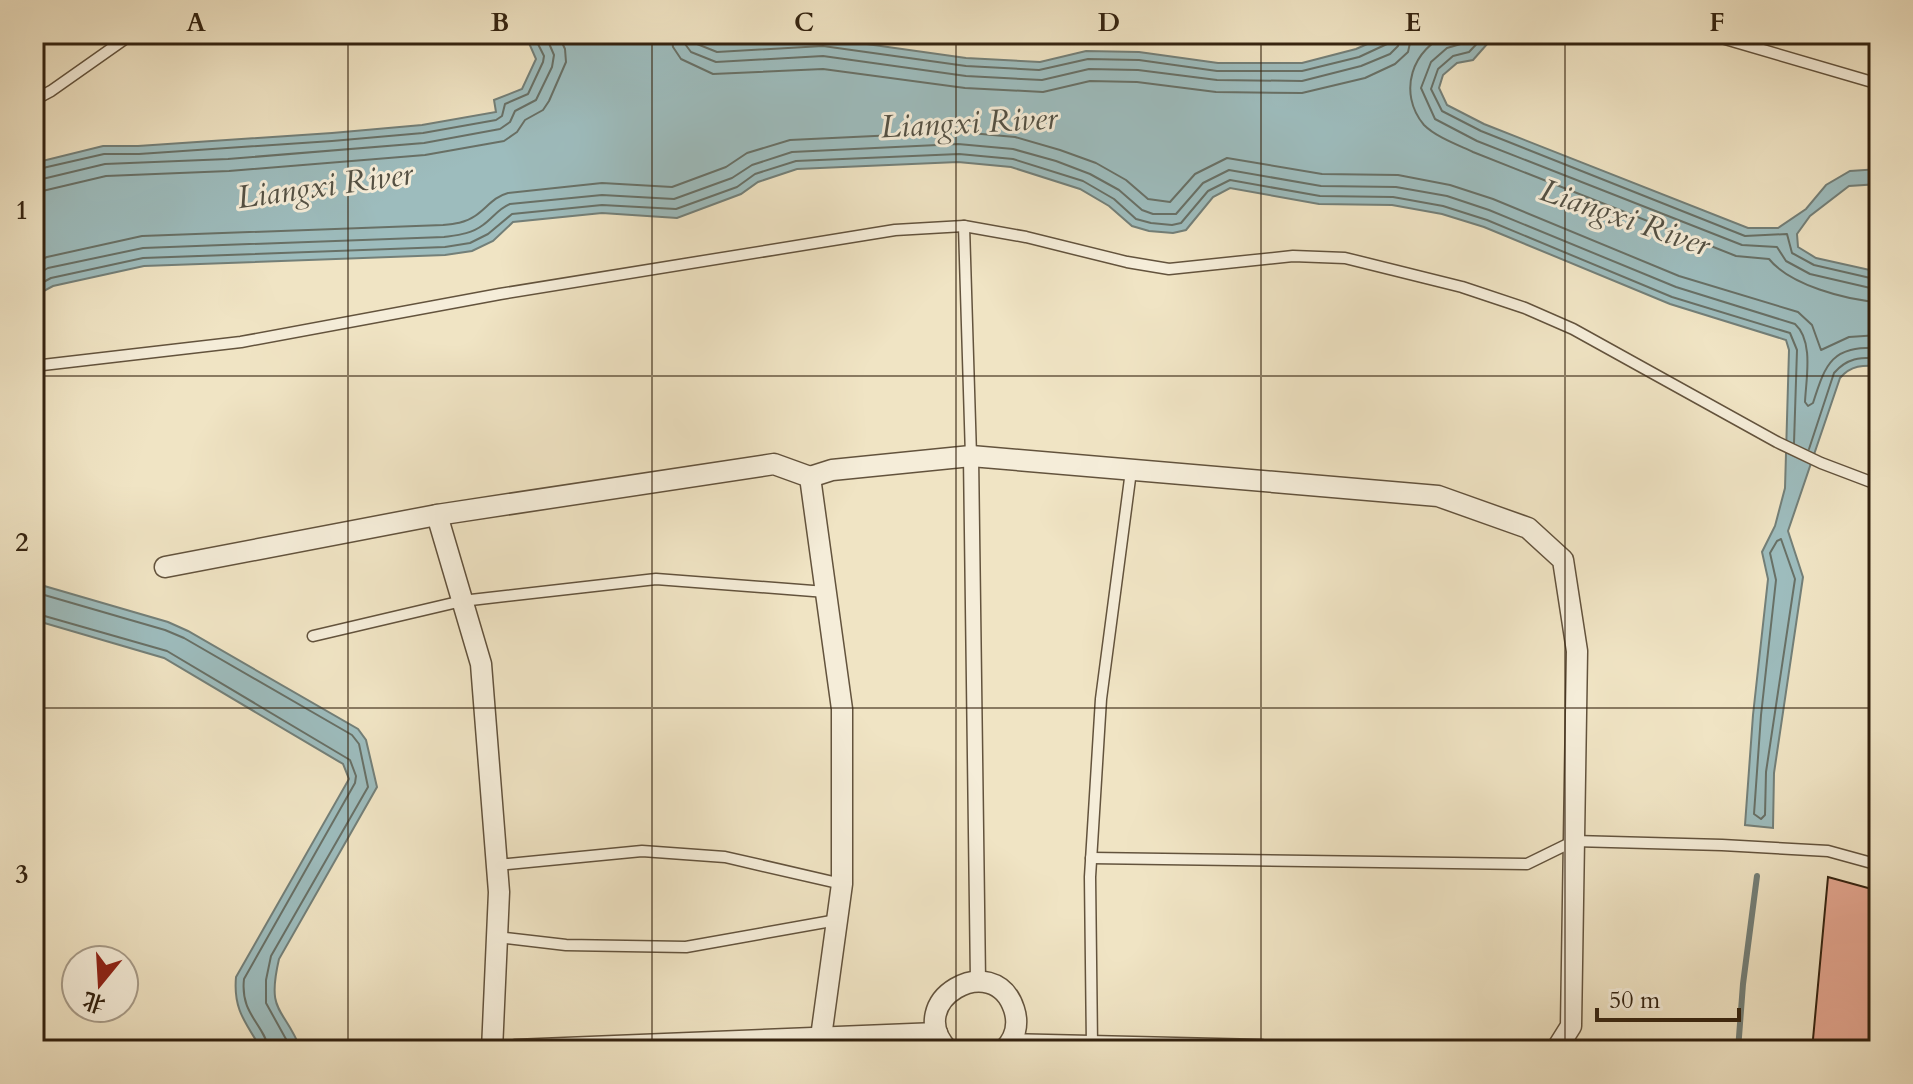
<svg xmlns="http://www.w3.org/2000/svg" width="1913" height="1084" viewBox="0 0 1913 1084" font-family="Cardo,'Noto Serif SC',serif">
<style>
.water{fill:#9dbcbd;stroke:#737f78;stroke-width:2}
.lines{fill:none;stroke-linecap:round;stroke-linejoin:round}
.shore{stroke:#687066;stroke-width:2}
.stream{stroke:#737f78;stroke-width:6}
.building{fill:#e4a690;stroke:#342310;stroke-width:2}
.service-casing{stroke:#63533d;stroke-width:13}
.pedestrian-casing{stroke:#63533d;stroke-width:17}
.minor-casing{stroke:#63533d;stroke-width:23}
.service{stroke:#f5edd9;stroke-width:10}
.pedestrian{stroke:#f5edd9;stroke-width:14}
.minor{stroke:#f5edd9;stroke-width:20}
.grid{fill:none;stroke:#342310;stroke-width:2;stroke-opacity:0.55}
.labels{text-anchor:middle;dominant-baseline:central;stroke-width:6;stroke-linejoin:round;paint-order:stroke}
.water-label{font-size:32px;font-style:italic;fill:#545144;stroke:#f5edd9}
.neatline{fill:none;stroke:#342310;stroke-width:3}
.grid-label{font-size:26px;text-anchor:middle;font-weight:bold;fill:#342310}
</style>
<rect width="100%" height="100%" fill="#f0e4c4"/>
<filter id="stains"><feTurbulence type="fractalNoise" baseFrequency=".0025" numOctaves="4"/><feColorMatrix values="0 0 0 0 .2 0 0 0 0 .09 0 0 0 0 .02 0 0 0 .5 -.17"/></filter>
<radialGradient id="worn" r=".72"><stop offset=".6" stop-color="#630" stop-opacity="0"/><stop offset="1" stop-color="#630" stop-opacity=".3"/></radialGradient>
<g class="water">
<path d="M525,34H693L717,44L824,38L966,58L1040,62L1086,51L1139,52L1218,63H1302L1356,49L1390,34H1496L1473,60L1457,63L1443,75L1439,88L1447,105L1484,124L1748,228H1778L1806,209L1826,185L1850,171L1879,169V184L1849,186L1810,216L1797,234L1798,247L1816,258L1879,272V366C1863,365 1851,365 1840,378L1788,531L1803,577L1774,773L1773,828L1745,825L1753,715L1768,579L1762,552L1775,526L1785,488L1789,350L1786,340L1670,304L1484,227L1442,214L1392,205L1319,204L1230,188L1213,197L1186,230L1173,233L1149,231L1132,226L1109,206L1080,189L1011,167L958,162L797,169L758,182L741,194L677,218L602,213L513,222L493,241L472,251L445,255L144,266L53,286L38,294L34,302V163L103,146H138L332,133L422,125L496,112L494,100L522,89L536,59Z"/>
<path d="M34,583L168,622L188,631L358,729L366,740L377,787L279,959C266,1015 284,1006 301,1050H262C246,1023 233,1010 236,977L349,779L343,764L164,658L34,620Z"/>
</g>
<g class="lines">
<g class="shore">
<path d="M671,34L673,47L681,59L713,74L823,69L965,88L1043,92L1090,81L1137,82L1216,92L1302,93L1365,78L1395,64L1408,52L1412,34"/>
<path d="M683,34L685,44L691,52L716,62L823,56L966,76L1042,80L1089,69L1138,70L1217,80L1302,81L1361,66L1390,54L1398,46L1400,34"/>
<path d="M693,34L697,44L717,52L823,46L966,66L1039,70L1088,59L1139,60L1217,71H1302L1359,57L1387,44L1390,34"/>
<path d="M1450,34C1412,47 1397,93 1424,125C1436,137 1458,145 1473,152L1736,256L1769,259C1790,285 1846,300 1879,302"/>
<path d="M1473,34L1464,43L1447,48L1431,62L1421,88L1435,119L1477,141L1742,245L1777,247L1786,261L1810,274L1879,290"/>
<path d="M1486,34L1469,52L1453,56L1438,69L1431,89L1442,111L1481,131L1745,236L1787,234L1792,253L1814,265L1879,280"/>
<path d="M34,170L104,154H139L332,141L423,133L496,120L502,116L505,104L528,94L543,62L544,56L533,34"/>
<path d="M34,181L105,164L228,159L424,143L500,129L510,122L515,111L536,100L552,67L554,55L545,34"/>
<path d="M34,193L106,176L229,171L425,155L504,141L517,132L525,120L543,110L549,101L566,62L565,49L558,34"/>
<path d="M34,262L47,257L142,236L443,225C454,224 465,223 475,216C487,208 493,197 508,193L602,183L672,187L726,167L747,153L790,140L959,132L1015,137L1060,150L1096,163L1126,180L1148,199L1170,202L1195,174L1227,158L1322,174L1398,175L1450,185L1493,199L1679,276L1798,312L1812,325L1821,350L1849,337L1879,335"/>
<path d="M34,276L48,268L143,248L444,237C458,235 471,234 483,225C493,218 498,209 510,204L602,195L674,199L732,178L752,165L792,152L958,144L1013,149L1056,161L1090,174L1119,190L1142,210L1153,214H1176L1203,183L1229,170L1321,186L1396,187L1447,196L1489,210L1676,287L1795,324C1814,341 1806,379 1805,402L1808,406L1813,403C1826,362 1832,346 1879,348"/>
<path d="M34,287L51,278L143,258L445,247L470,243L488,234L512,214L602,205L676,209L737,187L755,174L796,161L959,154L1013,159L1083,181L1114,199L1136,219L1151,223L1172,225L1181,223L1208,191L1230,180L1320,196L1393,197L1443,206L1487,220L1672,297L1790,333L1797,350L1794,443"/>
<path d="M1809,449L1834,373C1847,358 1860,357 1879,358"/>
<path d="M1781,539L1795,579L1766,772L1765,815L1761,819L1754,814L1761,715L1776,580L1770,553L1777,541Z"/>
<path d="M34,592L165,630L184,638L352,735L359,744L368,787L271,956L266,980V1003L292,1050"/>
<path d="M34,613L167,651L350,760L356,776L355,783L244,979C240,1015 264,1023 269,1050"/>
</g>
<path class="stream" d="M1738,1050L1743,984L1757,876"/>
</g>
<g class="building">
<path d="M1877,634H1879V712L1869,709Z"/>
<path d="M1828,877L1879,891V1050H1812Z"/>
</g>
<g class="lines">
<defs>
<g id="service">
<path d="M1708,34L1879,84"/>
<path d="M34,100L51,91L132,34"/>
<path d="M964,226L971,456"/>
<path d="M34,366L241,342L500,294L895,230L964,226L1026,237L1127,262L1169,269L1293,256L1345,258L1462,287L1525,308L1573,329L1777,442L1821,463L1879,485"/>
<path d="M313,636L462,601L656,579L826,592"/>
<path d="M1091,858L1527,864L1574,841L1722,845L1828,851L1879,865"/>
<path d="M497,865L642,851L725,857L842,884"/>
<path d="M497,937L566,945L686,947L837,920"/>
<path d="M1092,1046L1090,877L1101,699L1131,471"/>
</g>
<path id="pedestrian" d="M971,456L978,981"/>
<g id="minor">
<path d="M810,477L832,470L971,456L1438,496L1528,528L1563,560L1577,651L1571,1026L1556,1050"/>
<path d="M437,515L481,664L499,892L492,1050"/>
<path d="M165,567L437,515L774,464L810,477L842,709V884L821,1037"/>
<path d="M1010,1044L1261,1050"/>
<path d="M515,1050L937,1033"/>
<path d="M948,1050C901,1001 994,948 1014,1009C1019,1024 1015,1039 1004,1050"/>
</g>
</defs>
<use href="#service" class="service-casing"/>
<use href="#pedestrian" class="pedestrian-casing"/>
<use href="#minor" class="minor-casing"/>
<use href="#service" class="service"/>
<use href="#pedestrian" class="pedestrian"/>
<use href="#minor" class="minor"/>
</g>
<path class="grid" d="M348,34V1050M652,34V1050M956,34V1050M1261,34V1050M1565,34V1050M34,376H1879M34,708H1879"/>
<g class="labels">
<g class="water-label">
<text transform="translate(969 123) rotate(-3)">Liangxi River</text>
<text transform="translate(325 186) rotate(-8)">Liangxi River</text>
<text transform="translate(1625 218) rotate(19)">Liangxi River</text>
</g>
</g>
<rect width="1913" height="1084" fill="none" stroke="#f0e4c4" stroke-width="88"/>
<g transform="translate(100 984) rotate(198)"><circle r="38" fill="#f5edd9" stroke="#a89c89" stroke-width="2"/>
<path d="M0-6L14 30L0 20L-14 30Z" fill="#8f2418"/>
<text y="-12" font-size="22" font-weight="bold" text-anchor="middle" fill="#342310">北</text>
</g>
<path d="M1597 1008v12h142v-12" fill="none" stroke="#342310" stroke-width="4"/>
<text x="1609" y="1008" font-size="24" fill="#342310" stroke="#f5edd9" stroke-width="6" paint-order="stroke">50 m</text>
<rect x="44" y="44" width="1825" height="996" class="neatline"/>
<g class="grid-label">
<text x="196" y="31">A</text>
<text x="500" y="31">B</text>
<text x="804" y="31">C</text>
<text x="1109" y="31">D</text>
<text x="1413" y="31">E</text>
<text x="1717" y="31">F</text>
<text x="22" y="219">1</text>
<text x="22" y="551">2</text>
<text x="22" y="883">3</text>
</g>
<rect width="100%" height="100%" filter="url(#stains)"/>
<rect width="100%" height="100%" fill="url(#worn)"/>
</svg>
